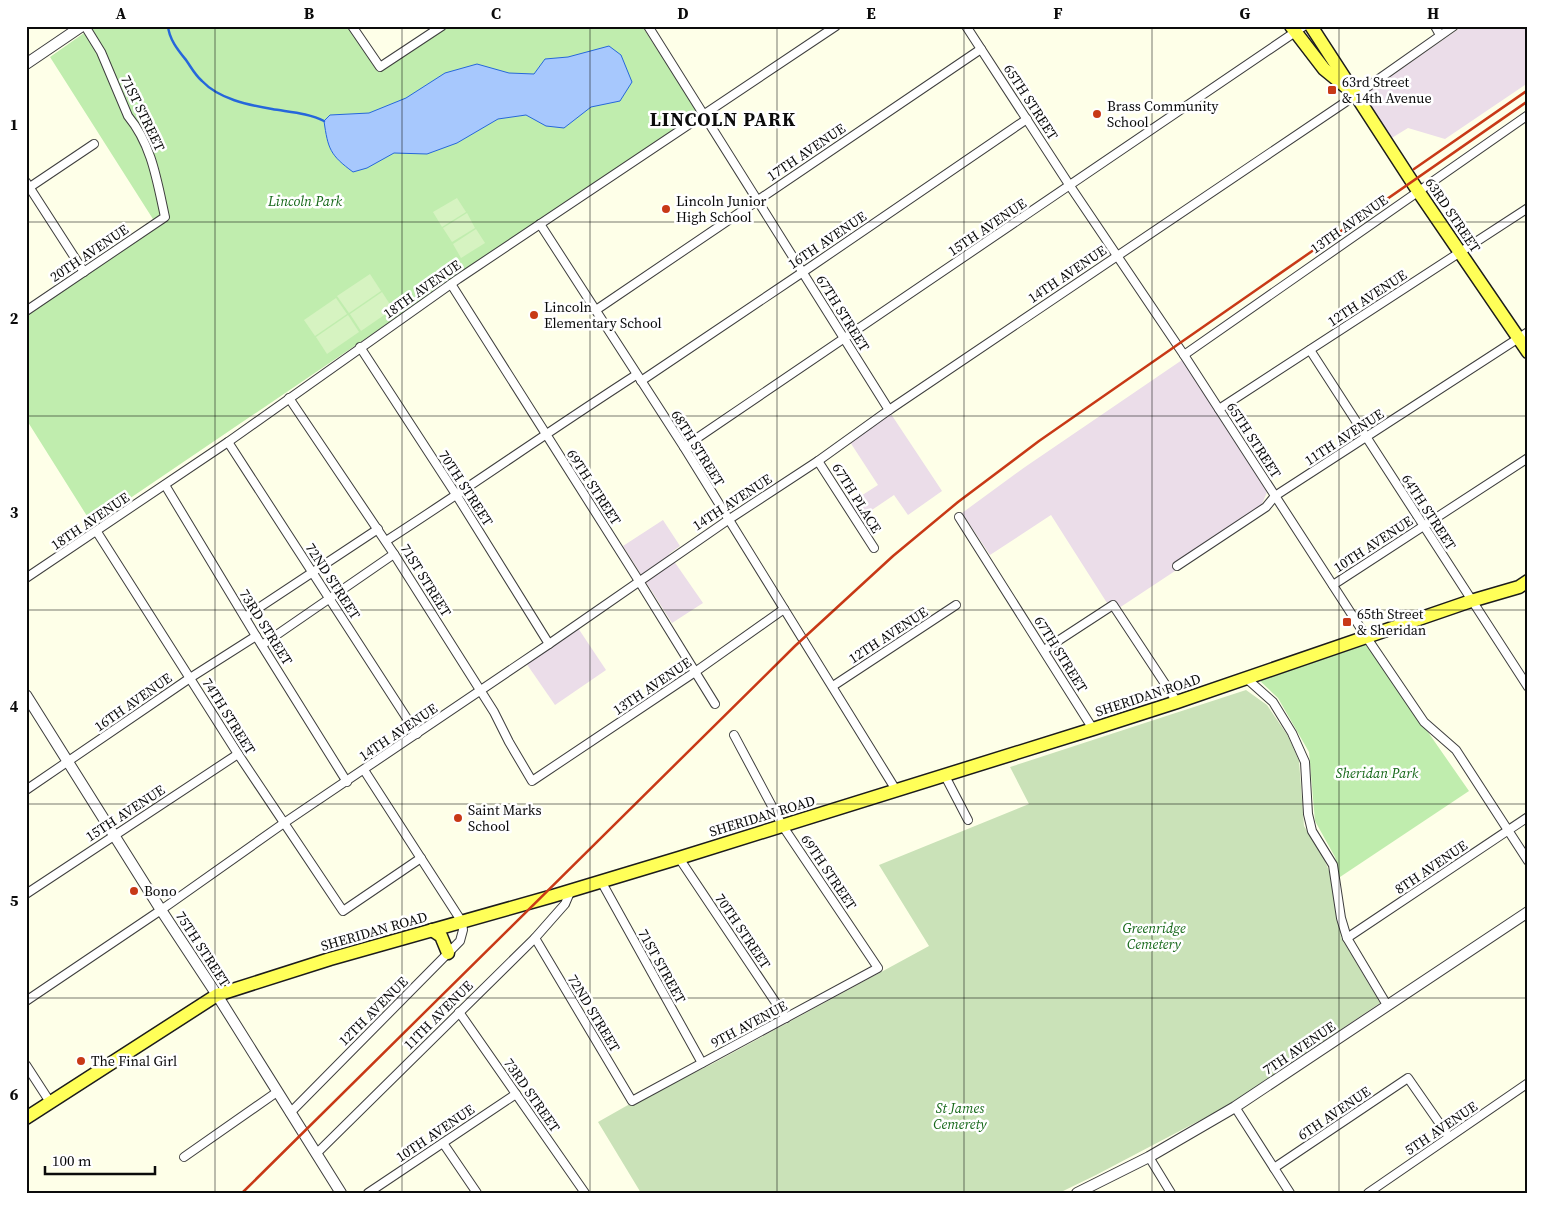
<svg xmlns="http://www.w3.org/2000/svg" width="1554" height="1219" viewBox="0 0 1554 1219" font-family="'Source Serif 4',serif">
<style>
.industrial{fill:#ebdde9}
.green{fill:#c0edae}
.cemetery{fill:#cae2b8}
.pitch{fill:#d6f3c1}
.water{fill:#a7c8fd;stroke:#2667db}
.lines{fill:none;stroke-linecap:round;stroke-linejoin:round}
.stream{stroke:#2667db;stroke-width:2.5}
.minor-casing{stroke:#3e3e3e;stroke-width:10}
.tertiary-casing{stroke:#3e3e3e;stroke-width:12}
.primary-casing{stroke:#1c1c1c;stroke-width:15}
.minor{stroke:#fff;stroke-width:8}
.tertiary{stroke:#fff;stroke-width:10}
.primary{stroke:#ffff58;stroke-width:12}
.rail{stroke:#c83916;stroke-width:2.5}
.grid{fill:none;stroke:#0b0b0b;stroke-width:1;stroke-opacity:0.55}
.poi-dot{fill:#c83916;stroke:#fff;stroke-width:2}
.labels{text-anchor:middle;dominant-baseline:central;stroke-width:5;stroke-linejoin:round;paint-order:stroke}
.poi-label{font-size:14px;fill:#0b0b0b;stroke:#fff;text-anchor:start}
.street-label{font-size:14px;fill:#0b0b0b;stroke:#fff}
.park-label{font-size:14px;font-style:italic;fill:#166819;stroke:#fff}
.district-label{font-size:19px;font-weight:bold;letter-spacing:1px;fill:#0b0b0b;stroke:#fff}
.neatline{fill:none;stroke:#0b0b0b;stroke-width:2}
.grid-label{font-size:16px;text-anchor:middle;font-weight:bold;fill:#0b0b0b}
</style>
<rect width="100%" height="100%" fill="#feffe8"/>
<g class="industrial">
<path d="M1463,26H1528V83L1445,139L1408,128L1390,139L1364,98V95Z"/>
<path d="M1182,360L1267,492L1262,504L1257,510L1172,565L1175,571L1119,608L1113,600L1107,603L1051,515L990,555L962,513L1025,467Z"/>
<path d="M891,414L942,491L908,515L894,495L860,518L850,503L878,485L850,442Z"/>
<path d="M663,520L680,546L669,554L703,603L672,623L623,546Z"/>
<path d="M578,628L606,670L555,705L526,663Z"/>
</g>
<g class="green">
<path d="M94,26H347L379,72L449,26H642L698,113L92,524L26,419V316L158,227L50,57Z"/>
<path d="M1366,643L1469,791L1340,877L1335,857L1315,821L1309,752L1278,698L1259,680Z"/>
</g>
<path class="cemetery" d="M1246,690L1267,705L1288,736L1299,761L1304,826L1322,854L1332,878L1341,937L1380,1003L1229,1105L1096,1175L1059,1193H641L598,1122L628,1105L712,1064L929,946L879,865L1029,804L1010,767Z"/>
<g class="pitch">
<path d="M457,198L466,212L442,227L433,212Z"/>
<path d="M467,213L475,228L452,242L443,228Z"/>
<path d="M476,229L485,243L461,258L453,244Z"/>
<path d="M370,274L381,291L349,313L337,296Z"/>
<path d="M382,292L393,309L361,331L350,314Z"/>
<path d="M336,298L347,314L315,336L304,320Z"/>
<path d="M348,315L359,332L327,354L316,337Z"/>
</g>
<path class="water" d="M609,46L621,55L632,82L620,101L591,107L564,128L546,126L526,115L498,119L457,143L427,154L394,153L367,168L353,172C330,155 328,149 324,121L330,115L369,113L406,98L445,73L477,64L509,73L534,74L545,59L568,57Z"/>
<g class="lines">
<path class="stream" d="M168,26C169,39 178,50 186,60C191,67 195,75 202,81C219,99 248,105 272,109C289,112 309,113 324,121"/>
<defs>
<g id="minor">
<path d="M352,26L380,67L442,26"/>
<path d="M648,26L889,410"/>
<path d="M966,26L1070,186L1184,355L1367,638L1424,722L1456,750L1528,861"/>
<path d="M1435,26L1440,35"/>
<path d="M26,182L84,272"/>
<path d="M30,187L94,144"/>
<path d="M540,224L684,447L896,790"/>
<path d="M451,284L639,581L715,704"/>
<path d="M596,310L981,49"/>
<path d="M26,311L165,217C157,181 152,145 128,116L101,52L85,26"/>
<path d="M360,347L457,496L549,644"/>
<path d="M1310,350L1528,687"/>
<path d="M1184,355L1528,115"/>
<path d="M641,381L803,272L1027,119"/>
<path d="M289,398L394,554L494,712L509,742L532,781L695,672L784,609"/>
<path d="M1219,409L1528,208"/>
<path d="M228,442L417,734"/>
<path d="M684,447L1304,26"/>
<path d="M818,461L874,548"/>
<path d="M165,485L256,636L347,782"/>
<path d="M959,517L1093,729"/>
<path d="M97,532L238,754L343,911L421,858"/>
<path d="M386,541C470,487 552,429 636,375"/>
<path d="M1177,566L1266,507L1275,496L1528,332"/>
<path d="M26,578L228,442L458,279L836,26"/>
<path d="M1333,585L1528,458"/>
<path d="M245,617L378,529"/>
<path d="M262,645L394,554"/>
<path d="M1044,650L1113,605L1177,702"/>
<path d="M1246,678L1273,702L1292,733L1305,762L1308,814L1312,831L1333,865L1341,918L1347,938L1387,1005"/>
<path d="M833,686L956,605"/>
<path d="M944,774L968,820"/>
<path d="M26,790L190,678L256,636"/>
<path d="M679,858L786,1018"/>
<path d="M601,881L702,1063"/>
<path d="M26,894L238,754"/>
<path d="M535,938L632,1101L878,968L782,825L734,735"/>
<path d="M1347,938L1528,817"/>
<path d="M26,1001L161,910L284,823L549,644L728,520L818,461L889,410L1356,95L1454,26"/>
<path d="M459,1012L585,1193"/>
<path d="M26,1065L50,1102"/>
<path d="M1235,1107L1290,1193"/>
<path d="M290,1113L460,941L463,930L462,922L364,770"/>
<path d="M443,1143L477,1193"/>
<path d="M317,1153L535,938L565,904L571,890"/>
<path d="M184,1157L277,1092"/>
<path d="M1149,1157L1171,1193"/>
<path d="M1274,1168L1408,1078L1449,1137"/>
<path d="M368,1193L516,1094"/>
<path d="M1368,1193L1528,1083"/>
</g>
<g id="tertiary">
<path d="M26,64L82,26"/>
<path d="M26,695L161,910L217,995L341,1193"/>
<path d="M1077,1193L1149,1157L1235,1107L1528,912"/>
</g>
<g id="primary">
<path d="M1291,26L1324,69L1346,87"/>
<path d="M1311,26L1418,191L1528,352"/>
<path d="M432,930L441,936L448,953"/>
<path d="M26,1118L217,995L330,959L553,896L679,858L1093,729L1177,702L1471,601L1519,587L1528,581"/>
</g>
</defs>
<use href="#minor" class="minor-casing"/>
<use href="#tertiary" class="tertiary-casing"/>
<use href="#primary" class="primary-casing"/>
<use href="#minor" class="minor"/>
<use href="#tertiary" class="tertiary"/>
<use href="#primary" class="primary"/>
<g class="rail">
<path d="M1414,169L1528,90"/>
<path d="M242,1193L795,646L893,556L958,502L1039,441L1528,101"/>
</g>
</g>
<path class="grid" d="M215,26V1193M402,26V1193M590,26V1193M777,26V1193M964,26V1193M1152,26V1193M1339,26V1193M26,222H1528M26,416H1528M26,610H1528M26,804H1528M26,998H1528"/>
<g class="poi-dot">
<rect x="1327" y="85" width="10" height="10" rx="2.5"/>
<circle cx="1097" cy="114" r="5"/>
<circle cx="666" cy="209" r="5"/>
<circle cx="534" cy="315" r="5"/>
<rect x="1342" y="617" width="10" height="10" rx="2.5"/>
<circle cx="458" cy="818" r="5"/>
<circle cx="134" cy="891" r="5"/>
<circle cx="81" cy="1061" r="5"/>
</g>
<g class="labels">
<g class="poi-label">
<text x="1342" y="82">63rd Street<tspan x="1342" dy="16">&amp; 14th Avenue</tspan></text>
<text x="1107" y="106">Brass Community<tspan x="1107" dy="16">School</tspan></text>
<text x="676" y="201">Lincoln Junior<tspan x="676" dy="16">High School</tspan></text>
<text x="544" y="307">Lincoln<tspan x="544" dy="16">Elementary School</tspan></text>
<text x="1357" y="614">65th Street<tspan x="1357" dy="16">&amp; Sheridan</tspan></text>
<text x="468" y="810">Saint Marks<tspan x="468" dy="16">School</tspan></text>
<text x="144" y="891">Bono</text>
<text x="91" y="1061">The Final Girl</text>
</g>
<g class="street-label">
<text transform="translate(1031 102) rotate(57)">65TH STREET</text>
<text transform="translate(143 113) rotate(64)">71ST STREET</text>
<text transform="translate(806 152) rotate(-34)">17TH AVENUE</text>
<text transform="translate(1453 215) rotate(56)">63RD STREET</text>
<text transform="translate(1349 224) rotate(-35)">13TH AVENUE</text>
<text transform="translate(987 227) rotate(-34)">15TH AVENUE</text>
<text transform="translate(827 240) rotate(-34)">16TH AVENUE</text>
<text transform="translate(89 253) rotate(-34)">20TH AVENUE</text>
<text transform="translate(1067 274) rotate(-34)">14TH AVENUE</text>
<text transform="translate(422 289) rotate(-35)">18TH AVENUE</text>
<text transform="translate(1367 298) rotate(-33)">12TH AVENUE</text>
<text transform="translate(843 313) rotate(58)">67TH STREET</text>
<text transform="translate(1344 437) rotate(-33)">11TH AVENUE</text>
<text transform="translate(1254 440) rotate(57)">65TH STREET</text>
<text transform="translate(698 448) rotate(58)">68TH STREET</text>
<text transform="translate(594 487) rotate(57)">69TH STREET</text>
<text transform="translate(466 488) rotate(57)">70TH STREET</text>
<text transform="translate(857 498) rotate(58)">67TH PLACE</text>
<text transform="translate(732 502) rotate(-33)">14TH AVENUE</text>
<text transform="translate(1429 512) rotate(57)">64TH STREET</text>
<text transform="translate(90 521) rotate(-34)">18TH AVENUE</text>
<text transform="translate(1373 544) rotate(-33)">10TH AVENUE</text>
<text transform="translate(426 580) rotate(58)">71ST STREET</text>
<text transform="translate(333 581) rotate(57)">72ND STREET</text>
<text transform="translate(266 627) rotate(58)">73RD STREET</text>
<text transform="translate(888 635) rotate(-33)">12TH AVENUE</text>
<text transform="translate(1061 654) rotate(58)">67TH STREET</text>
<text transform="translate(652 686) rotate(-34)">13TH AVENUE</text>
<text transform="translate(1148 695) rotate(-18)">SHERIDAN ROAD</text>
<text transform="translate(133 702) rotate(-35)">16TH AVENUE</text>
<text transform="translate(229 716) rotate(58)">74TH STREET</text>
<text transform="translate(398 732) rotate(-34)">14TH AVENUE</text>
<text transform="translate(125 813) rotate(-33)">15TH AVENUE</text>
<text transform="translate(762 816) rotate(-17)">SHERIDAN ROAD</text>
<text transform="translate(1431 867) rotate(-34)">8TH AVENUE</text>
<text transform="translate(829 872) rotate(56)">69TH STREET</text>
<text transform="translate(374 931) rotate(-16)">SHERIDAN ROAD</text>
<text transform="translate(743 931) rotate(56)">70TH STREET</text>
<text transform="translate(203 949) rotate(57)">75TH STREET</text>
<text transform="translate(662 966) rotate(61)">71ST STREET</text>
<text transform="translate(373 1011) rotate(-45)">12TH AVENUE</text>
<text transform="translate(594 1013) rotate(59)">72ND STREET</text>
<text transform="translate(438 1015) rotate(-45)">11TH AVENUE</text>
<text transform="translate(749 1024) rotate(-28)">9TH AVENUE</text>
<text transform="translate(1299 1048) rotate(-34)">7TH AVENUE</text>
<text transform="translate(532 1095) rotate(55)">73RD STREET</text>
<text transform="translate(1334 1113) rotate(-34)">6TH AVENUE</text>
<text transform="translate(1441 1128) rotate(-34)">5TH AVENUE</text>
<text transform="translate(435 1133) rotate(-34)">10TH AVENUE</text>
</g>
<g class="park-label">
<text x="305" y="201">Lincoln Park</text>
<text x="1377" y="773">Sheridan Park</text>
<text x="1154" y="928">Greenridge<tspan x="1154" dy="16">Cemetery</tspan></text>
<text x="960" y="1108">St James<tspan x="960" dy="16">Cemerety</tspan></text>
</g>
<g class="district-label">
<text x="723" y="119">LINCOLN PARK</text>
</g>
</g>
<rect width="1554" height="1219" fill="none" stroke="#ffffff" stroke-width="55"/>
<path d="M45 1166v8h110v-8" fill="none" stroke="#0b0b0b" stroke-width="2.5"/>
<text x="52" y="1166" font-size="15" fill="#0b0b0b" stroke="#ffffff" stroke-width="4" paint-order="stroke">100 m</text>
<rect x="28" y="28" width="1498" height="1164" class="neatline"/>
<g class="grid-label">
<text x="121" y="19">A</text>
<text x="309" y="19">B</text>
<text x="496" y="19">C</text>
<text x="683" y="19">D</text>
<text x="871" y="19">E</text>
<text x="1058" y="19">F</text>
<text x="1245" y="19">G</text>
<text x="1433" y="19">H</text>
<text x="14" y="130">1</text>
<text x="14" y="324">2</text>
<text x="14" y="518">3</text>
<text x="14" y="712">4</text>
<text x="14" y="906">5</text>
<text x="14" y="1100">6</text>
</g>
</svg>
